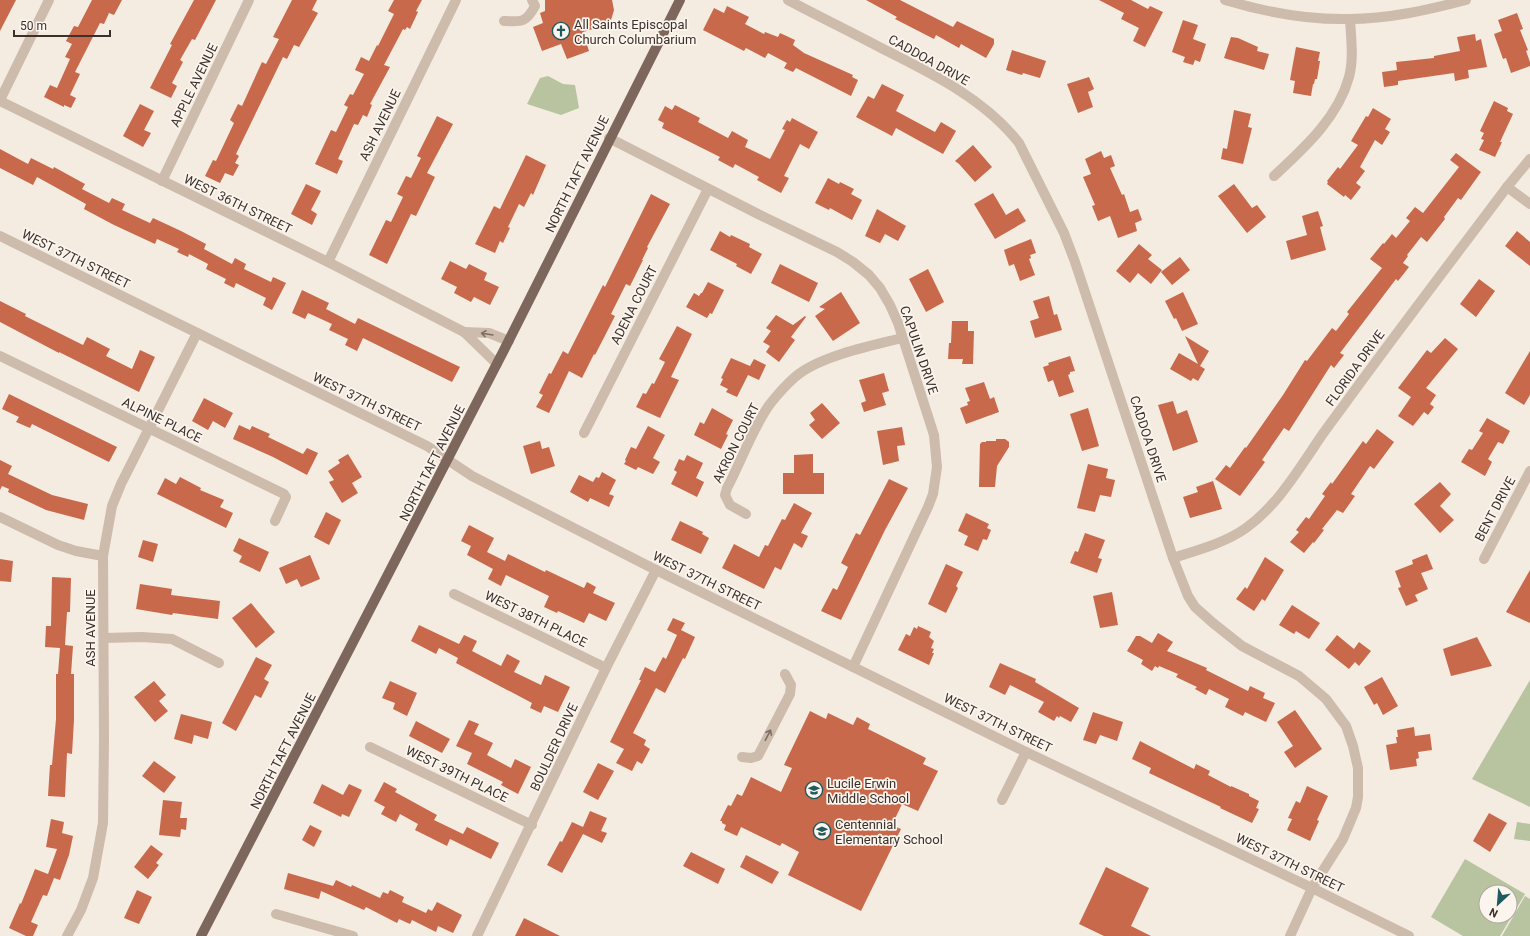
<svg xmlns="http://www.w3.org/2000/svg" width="1530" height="936" viewBox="0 0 1530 936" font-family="Roboto,sans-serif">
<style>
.green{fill:#b8c4a0;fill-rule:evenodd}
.building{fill:#c8694b}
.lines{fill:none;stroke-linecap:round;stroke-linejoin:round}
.minor{stroke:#cdbbac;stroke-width:10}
.major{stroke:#7d675c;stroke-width:10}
.oneway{stroke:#7d6f65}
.labels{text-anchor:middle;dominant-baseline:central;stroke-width:3.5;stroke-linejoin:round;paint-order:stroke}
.poi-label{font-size:13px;fill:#3b302b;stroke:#fbf5ee;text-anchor:start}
.street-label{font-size:13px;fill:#3b302b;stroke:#fbf5ee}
</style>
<rect width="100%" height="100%" fill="#f4ebe1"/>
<g class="green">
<path d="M548,76L563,84L575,85L579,108L561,115L527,104L540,78Z"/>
<path d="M1530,680V807L1472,779Z"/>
<path d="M1517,822L1530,824V841L1514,839Z"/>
<path d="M1465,859L1525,894L1500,936H1463L1431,917ZM1486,892H1510V916H1486Z"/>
<path d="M1525,896L1530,899V936H1502Z"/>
</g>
<g class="building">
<path d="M0,0H16L0,31Z"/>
<path d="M92,0H122L114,15L109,13L104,24L100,23L75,72L80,74L70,95L76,98L71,108L64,105V107L44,97L50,85L57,88L70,59L65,57L72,44L66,41L74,26L78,27Z"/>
<path d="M194,0H216L195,40L192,39L180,60L183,62L172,83L177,86L171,98L150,88L172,45L170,44Z"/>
<path d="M292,0H317L312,10L318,13L299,47L294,45L287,59L283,57L236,154L239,156L235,163L239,165L233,176L225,173L220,183L205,176L213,160L216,161L234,123L230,120L238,104L242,106L262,62L266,64L279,39L273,37Z"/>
<path d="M394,0H422L416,11L418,12L410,29L407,27L405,30L403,29L384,65L390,67L370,104L372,105L367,117L363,115L358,125L354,124L338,159L343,161L337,174L315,164L331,130L336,132L348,107L344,105L350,94L353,95L364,74L355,70L361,57L369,61L377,45L378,46L394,14L388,11Z"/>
<path d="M545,0H612L614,10L611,20L603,26H594L593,29L583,32L589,51L567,59L561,44L542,51L533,27L543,23L540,13L545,11Z"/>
<path d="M866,0H900L953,27L957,21L994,39V44L986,58L961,44L959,48L936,35L934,39L895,19L897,17Z"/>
<path d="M1099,0H1131L1148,9L1150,6L1163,12L1145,47L1133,41L1139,28L1121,19L1124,13Z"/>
<path d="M727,6L749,17L745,24L764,34L765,32L778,37L780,33L795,40L793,45L804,53L853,75L852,77L858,80L851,96L796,68L793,72L784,68L787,63L768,53L765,58L746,48L744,51L703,30L714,8L724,13Z"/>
<path d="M1517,13L1523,29L1520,30L1528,50L1526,51L1530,62V66L1511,73L1506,58L1503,59L1494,34L1502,31L1498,20Z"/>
<path d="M1183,20L1198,25L1193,39L1206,44L1200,62L1195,60L1193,65L1183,62L1185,57L1172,52Z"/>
<path d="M1475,34L1476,41L1481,39L1487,67L1468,70L1469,78L1455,81L1454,73L1398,81V85L1384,87L1382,72L1397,70L1396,62L1434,58V56L1460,51L1457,37Z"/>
<path d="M1231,37L1238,38L1258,47L1257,51L1269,54L1264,70L1224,58Z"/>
<path d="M1296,47L1320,52L1318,61H1320L1317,79H1315L1314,84H1313L1311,96L1293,93L1295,81L1290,80Z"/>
<path d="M1012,50L1046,61L1040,78L1023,73L1022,75L1006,70Z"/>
<path d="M1089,77L1094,89L1088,92L1093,107L1078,113L1067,84Z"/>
<path d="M882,84L904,95L896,111L935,132L941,122L956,131L943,154L896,128L892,136L856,117L868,96L874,99Z"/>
<path d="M1494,101L1508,108L1507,111L1513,114L1500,142H1502L1495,157L1479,150L1484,140L1481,139L1484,133L1480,131Z"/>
<path d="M140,104L154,111L144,130L151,133L143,147L123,136Z"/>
<path d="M675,105L700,118L698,122L728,138L732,131L748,140L745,147L770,159L785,130L782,129L787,120L790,122L792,118L818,132L809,149L800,144L784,176L789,178L781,193L757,180L759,177L735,164L733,168L718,160L720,157L662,128L664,123L658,120L665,106L672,110Z"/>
<path d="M1373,108L1391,119L1385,129L1390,132L1382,145L1375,140L1360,167L1365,171L1356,183L1361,187L1351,200L1345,195L1344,197L1327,184L1328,182L1327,181L1338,167L1340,169L1358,145L1351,141L1366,116L1368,117Z"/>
<path d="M1234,110L1251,114L1248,127L1252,128L1243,164L1221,159L1223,148L1227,149Z"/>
<path d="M437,116L453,124L427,173L435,177L416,216L411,214L387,264L369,255L386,220L391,222L403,197L397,194L406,176L411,178L421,158L417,156Z"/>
<path d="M973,145L992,167L975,182L959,164L955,161Z"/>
<path d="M0,149L28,164L31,158L53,169L54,167L85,184L82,189L109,203L112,198L125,204L122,210L150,223L153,218L181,231L206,244L204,249L232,264L235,258L246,264L244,269L271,282L273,277L286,283L272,310L263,305L266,298L236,283L234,288L224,283L226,279L206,269L208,264L189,254L188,257L177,252L179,249L157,239L155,244L114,225L84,209L86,204L37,177L33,185L0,168Z"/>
<path d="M1101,151L1104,158L1111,155L1115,166L1110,168L1122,195L1124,194L1130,212L1138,209L1142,220L1135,223L1137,231L1118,238L1110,216L1098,221L1092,206L1095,205L1083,177L1091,174L1085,159Z"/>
<path d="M1456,153L1481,172L1461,200L1458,198L1444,217L1445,219L1427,242L1421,237L1407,255L1408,256L1403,263L1409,267L1398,281L1396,279L1340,353L1344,355L1334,368L1331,365L1289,431L1284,428L1262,460L1265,462L1240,496L1215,479L1226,465L1230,468L1245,447L1246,448L1283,395L1305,360L1307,361L1332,328L1336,331L1349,314L1347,312L1382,268L1370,259L1383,243L1384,244L1392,234L1396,238L1410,221L1406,218L1415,207L1423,213L1459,167L1450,160Z"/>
<path d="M526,155L546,165L533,195L531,193L524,207L519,204L508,227L510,228L503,243L500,241L495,253L475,244L494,206L500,209Z"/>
<path d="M828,178L839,184L840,182L854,189L851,194L862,200L852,220L830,208L829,210L815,203Z"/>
<path d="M306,184L321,191L311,210L317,214L312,225L291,214Z"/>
<path d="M1234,184L1252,208L1257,205L1266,217L1247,233L1218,196Z"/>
<path d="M993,193L1006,215L1018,208L1026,221L995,239L974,204Z"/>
<path d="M651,194L670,204L647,247L648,248L642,260H643L630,286L626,284L611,314L615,316L595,355L594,354L582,378L569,371L549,413L536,407L543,395L539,393L549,373L551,374L563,351L568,354L603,285L605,287Z"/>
<path d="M877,209L906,226L898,241L885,234L880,243L865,236Z"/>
<path d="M1318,211L1323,226L1320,227L1326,250L1291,260L1286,241L1307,235L1302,216Z"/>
<path d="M720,231L730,237L731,235L750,244L749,247L762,254L751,274L736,266L737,264L710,250Z"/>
<path d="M1517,231L1530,242V266L1505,246Z"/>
<path d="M1031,239L1036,253L1030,255L1031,258L1029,259L1035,275L1020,281L1014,264L1009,266L1004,250Z"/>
<path d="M1139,244L1152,255L1148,259L1162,270L1151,284L1138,273L1130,283L1116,271Z"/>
<path d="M1180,257L1190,270L1172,285L1161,272Z"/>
<path d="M450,261L466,269L469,264L487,273L484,280L499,287L490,305L474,297L471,302L454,293L457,287L441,279Z"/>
<path d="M780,264L818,283L809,302L771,283Z"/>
<path d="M928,269L944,302L926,312L909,279Z"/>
<path d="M1479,279L1495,291L1476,317L1460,304Z"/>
<path d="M708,282L724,290L712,314L710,313L707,318L686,307L694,293L699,296L701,293H702Z"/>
<path d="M302,290L329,303L326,309L355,324L358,318L460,367L452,382L363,338L357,351L345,345L348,339L329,330L332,324L308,313L305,319L292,313Z"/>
<path d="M841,292L860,323L833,341L815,316L825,309L819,307Z"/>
<path d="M1183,292L1198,324L1182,331L1176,318L1174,319L1165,301Z"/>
<path d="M1049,296L1054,315L1057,314L1062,330L1035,338L1030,321L1039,318L1033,301Z"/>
<path d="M0,301L26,314L25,316L83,345L87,337L110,349L106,356L132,369L140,350L155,357L139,392L59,352V353L0,322Z"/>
<path d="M776,315L793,325L805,316L806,317L791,337L795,340L779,362L766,352L770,346L763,342L771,331L766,328Z"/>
<path d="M952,321H968V331H974L973,364H962L963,359H948L949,343H951Z"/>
<path d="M677,326L692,334L671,377L679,380L660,418L636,407L643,393L646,394L652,383L654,384L665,362L659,359Z"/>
<path d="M1185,336L1209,351L1200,366L1205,369L1198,381L1193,378L1191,381L1170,369L1179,353L1198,364Z"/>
<path d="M1445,338L1458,349L1426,388L1436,395L1430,404L1434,407L1428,415L1424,412L1413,426L1398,416L1411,397L1398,388L1427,350L1431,353Z"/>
<path d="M1530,351V395L1524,405L1505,393Z"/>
<path d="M1070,356L1075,371L1070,372V374L1068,375L1074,392L1059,397L1053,380L1048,382L1043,367L1049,365L1048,363Z"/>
<path d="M731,358L750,366L754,359L766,365L759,380L748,375L737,397L726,392L728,389L720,385L723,379L721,378Z"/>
<path d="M884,373L889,391L882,393L886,405L864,412L861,403L866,401L859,380Z"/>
<path d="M984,382L990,399L994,397L999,412L966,424L960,408L968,405L967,402L970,401L965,388Z"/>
<path d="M9,394L117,447L109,462L32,424L30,428L16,422L19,417L2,409Z"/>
<path d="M204,398L233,413L225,428L213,421L208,430L192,421Z"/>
<path d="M1173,401L1177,414L1187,410L1198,442L1173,451L1158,405Z"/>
<path d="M822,403L840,423L822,439L809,425L815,420L810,413Z"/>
<path d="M712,408L733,420L726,434L728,435L721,449L694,435L700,422L704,424Z"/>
<path d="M1088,408L1099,446L1082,451L1070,414Z"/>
<path d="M1487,418L1510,431L1503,444L1498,442L1488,459L1492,462L1485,476L1461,462L1469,449L1472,450L1483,433L1479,431Z"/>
<path d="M239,425L250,430L252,426L270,434L268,437L303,454L307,448L318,453L307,475L273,457L233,439Z"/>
<path d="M648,426L665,435L653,458L660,462L653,474L638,467L636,470L624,464L626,461L625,460L631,447L636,449Z"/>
<path d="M902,427L905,445L897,446L899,461L883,465L877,431Z"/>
<path d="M1377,429L1394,442L1374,469L1370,466L1351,494L1355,496L1343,513L1337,510L1322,529L1324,530L1314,543L1313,542L1304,553L1290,542L1299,532L1296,530L1306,517L1309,519L1325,496L1322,494L1331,482L1332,484L1363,441L1366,444Z"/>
<path d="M996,439H1005L1009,442V447L997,466L995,487H979L980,444L982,442H986V441H996Z"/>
<path d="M540,441L542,449L549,447L555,466L531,474L523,446Z"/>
<path d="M348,454L362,477L352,483L358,493L342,503L329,482L334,480L328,471L340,463L338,460Z"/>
<path d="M813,454V473H824V494H783V473H794V455Z"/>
<path d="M687,455L703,463L696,478L704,482L697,497L671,484L677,472L674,470L679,459L684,461Z"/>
<path d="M0,460L12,466L8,474L52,495L88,504L84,520L46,510L8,492L9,489L2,486L0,490Z"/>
<path d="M1088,464L1108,469L1106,478L1115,480L1111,497L1100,495L1095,512L1077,508Z"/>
<path d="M602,472L616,480L609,494L614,496L609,507L590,498L588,502L570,492L579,475L593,482L596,477L599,478Z"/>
<path d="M180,477L201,488L200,490L224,500L220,507L233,513L226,528L157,494L165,478L176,484Z"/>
<path d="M889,479L908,488L885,530L841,620L821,611L833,588L837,590L848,567L841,563L856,533L860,535Z"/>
<path d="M1213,481L1222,509L1190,518L1183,497L1198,492L1196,487Z"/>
<path d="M1440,482L1451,494L1440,506L1454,520L1440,533L1414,504Z"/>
<path d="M794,503L812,513L801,533L808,536L802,548L794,543L781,570L775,567L764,589L722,568L734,544L759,557L765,545L768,546L782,519L785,520Z"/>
<path d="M326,512L341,520L329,545L314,537Z"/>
<path d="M966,513L989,524L987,528L991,530L987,540L983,539L978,551L964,545L968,536L958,531Z"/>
<path d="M680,521L703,532L702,534L709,538L701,554L671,540Z"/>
<path d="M469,525L494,538L487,552L505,561L508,554L545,572L546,570L584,588L587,582L596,587L593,593L615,603L606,621L589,613L584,623L558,611L557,613L544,607L549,596L506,575L501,586L488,579L493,569L467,555L471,546L461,541Z"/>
<path d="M1085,533L1105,540L1098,558L1102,559L1097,573L1070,563L1075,551L1078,552Z"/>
<path d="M239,538L269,552L260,572L239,562L242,556L233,551Z"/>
<path d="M143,540L158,544L153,562L138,557Z"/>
<path d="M1427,554L1433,569L1421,573L1428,589L1415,595L1418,601L1406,606L1398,588L1401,587L1395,571L1413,564L1412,560Z"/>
<path d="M310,555L320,579L301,587L297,579L286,584L279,568Z"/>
<path d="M1265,557L1284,570L1265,601L1262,599L1254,611L1236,599L1245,587L1247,589Z"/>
<path d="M0,559L13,561L11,582L0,581Z"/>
<path d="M946,564L963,572L956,586L958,588L946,613L928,604Z"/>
<path d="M1530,570V623L1506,612Z"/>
<path d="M52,577L71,578L70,612H67L65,645L73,646L71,674H74V720L72,754L67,753L65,797L48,796L50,765H52L56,719V674H58L60,648L45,647L46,626H51Z"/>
<path d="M140,584L172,589L171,595L220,601L218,619L173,613L172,615L136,609Z"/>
<path d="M1112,592L1118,625L1100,628L1093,596Z"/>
<path d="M251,603L275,632L256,648L232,618Z"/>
<path d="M1292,605L1320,623L1309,639L1296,631L1294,634L1279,625Z"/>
<path d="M673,618L685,623L681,630L695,637L685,659L683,658L665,693L656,688L633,733L646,740L644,745L650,749L642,764L637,761L632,771L616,763L624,749L610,742L641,680H639L645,667L655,672L663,657L666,659L677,635L667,630Z"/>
<path d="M419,625L459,644L464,635L477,641L472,651L501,666L507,654L520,661L514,672L541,685L545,675L570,687L558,712L544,706L541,713L530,708L532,703L456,663L458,658L439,648L436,654L411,641Z"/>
<path d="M918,626L931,632L929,637L934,641L931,648L934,649L932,653H934L929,665L898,650L906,634L910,636L914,627L917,629Z"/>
<path d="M1158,633L1173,642L1167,651L1207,668L1206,670L1248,691L1250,686L1265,693L1263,698L1275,703L1266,722L1245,712L1243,716L1225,707L1229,699L1209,689L1206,695L1195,689L1197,687L1176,677L1178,674L1159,666L1158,668L1155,666L1152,671L1141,664L1143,660L1127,651L1136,636H1140L1152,643Z"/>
<path d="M1337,635L1354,649L1359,642L1371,651L1359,666L1355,662L1349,669L1325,650Z"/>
<path d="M1477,637L1492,666L1451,676L1443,649Z"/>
<path d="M256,657L272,665L264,679L269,682L261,698L255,695L236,731L222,723Z"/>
<path d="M1000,663L1036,679L1035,682L1079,708L1071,722L1060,716L1059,718L1057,716L1054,721L1038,712L1044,702L1010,685L1005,695L989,687Z"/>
<path d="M1382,677L1398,706L1383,715L1377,703L1374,705L1364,687Z"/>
<path d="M154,681L166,695L159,701L168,711L155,722L134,697Z"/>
<path d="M390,681L417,693L407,716L393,709L395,703L382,698Z"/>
<path d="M1295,710L1322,749L1295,768L1284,752L1293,746L1277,722Z"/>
<path d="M810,711L826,719L828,713L853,725L857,717L870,724L868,729L926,758L923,764L938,771L918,811L902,804L892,825L901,829L861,911L788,875L799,852L782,843L780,846L741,827L737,836L724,830L726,825L722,823V821H720L728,805L731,806L737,794L742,796L751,777L781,792L792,768L784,765Z"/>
<path d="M1093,712L1123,722L1117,741L1100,735L1096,744L1083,740Z"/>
<path d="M181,714L212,722L208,739L194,735L192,744L174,739Z"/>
<path d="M469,720L479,724L474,734L493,743L487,755L511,768L515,759L531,767L518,794L501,785L503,782L467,764L472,753L456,746Z"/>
<path d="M416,721L450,739L442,753L409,736Z"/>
<path d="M1414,727L1415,736L1430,734L1432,750L1418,752L1419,758L1416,759L1417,766L1390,770L1386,745L1397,743L1396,737H1398L1397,730Z"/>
<path d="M1140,741L1194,769L1196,764L1210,771L1208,775L1231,787V786L1249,794V796L1259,801L1256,808L1259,809L1252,823L1220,808L1221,807L1149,773L1151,768L1132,759Z"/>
<path d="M154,761L176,777L164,793L142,776Z"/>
<path d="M598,763L614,771L598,800L583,792Z"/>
<path d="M384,782L397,789L395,792L437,815L434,820L463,834L467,827L499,843L491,859L450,839L447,846L415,830L418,824L400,814L396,822L381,814L385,807L374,801Z"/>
<path d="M322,784L343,795L349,784L362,790L349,817L342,814L341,817L313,803Z"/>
<path d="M1307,786L1328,796L1317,820L1319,821L1310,841L1287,830L1292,819L1288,818L1296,801L1300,803Z"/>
<path d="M163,800L182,802L180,818H187L186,830L181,829L180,837L159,835Z"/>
<path d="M590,811L607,818L601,831L607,833L602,843L583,834L562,873L547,865L560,841L562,842L572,822L583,827Z"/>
<path d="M1489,813L1507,823L1490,852L1473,841Z"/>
<path d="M51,819L64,822L62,833L73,836L69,855L60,880L54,878L47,896L43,895L31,922L38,925L33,936H26L9,928L20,903L21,904L35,869L48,874L57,849L46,847Z"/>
<path d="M310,825L322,831L314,847L302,840Z"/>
<path d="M151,845L163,854L156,863L159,865L148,879L134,867Z"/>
<path d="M691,852L725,869L718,884L683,866Z"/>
<path d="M746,855L779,872L772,884L740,867Z"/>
<path d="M1106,867L1149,888L1131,926L1151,936H1104L1079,924Z"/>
<path d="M288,873L333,886L336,880L351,887L352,885L380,898L383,892L388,894L390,890L404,897L402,902L426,913L428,909L432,911L437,902L462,915L453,933L438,926L436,932L412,920L410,924L399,919L397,923L366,907L364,910L321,891L319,899L284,889Z"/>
<path d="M137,890L152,897L139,924L124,918Z"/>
<path d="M524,918L560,936H515Z"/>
</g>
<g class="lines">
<g class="minor">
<path d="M788,0C820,17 853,33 885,50C933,74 986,100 1019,143L1064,233L1075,262L1173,558L1188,596L1195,607L1213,623L1242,646L1299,676L1326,699L1346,726L1353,746L1358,768V797L1356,808L1343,839L1312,888L1290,936"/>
<path d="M1225,0C1265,12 1307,20 1349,19C1388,19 1428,10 1466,0"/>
<path d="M504,21C521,22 526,23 535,6L532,0"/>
<path d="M0,100L49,0"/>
<path d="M0,101L328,262L464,332L497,364"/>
<path d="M609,138L758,214L837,252L853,262L869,275L880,288L890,305L898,323L934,435L937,467L933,494L928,507L853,667"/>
<path d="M1274,176C1303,149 1338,118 1349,77C1354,59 1351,38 1350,19"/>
<path d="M162,181L249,0"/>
<path d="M1507,187L1530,204"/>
<path d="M0,236L427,446L472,476L656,570L1026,752L1312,888L1409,936"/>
<path d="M328,262L456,0"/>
<path d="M464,332L489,333L509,341"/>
<path d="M0,356L284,494L286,497L275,521"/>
<path d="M584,433L708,189"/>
<path d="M746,514L730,505L725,495L727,488C741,462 753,427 770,404C777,395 786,385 795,377C819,356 871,346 902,338"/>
<path d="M0,517L58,545L76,551L103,556"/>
<path d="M1173,558C1198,550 1225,543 1246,528C1275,507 1293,478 1312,450C1322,434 1333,420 1344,405C1397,332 1453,259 1507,187L1530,159"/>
<path d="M1484,559L1530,471"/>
<path d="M454,594L606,668"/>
<path d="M104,638L142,637L172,639L219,663"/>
<path d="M370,747L532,825"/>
<path d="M742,757L751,758L758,756L790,694L791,685L785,674"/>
<path d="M1002,800L1026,752"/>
<path d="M276,914L353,936"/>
<path d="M67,936L81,910L93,878L103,823L104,740L103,556L112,506L121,484L197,333"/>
<path d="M477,936L606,668L656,570"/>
</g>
<path class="major" d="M201,936L504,350L680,0"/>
</g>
<defs><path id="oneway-shaft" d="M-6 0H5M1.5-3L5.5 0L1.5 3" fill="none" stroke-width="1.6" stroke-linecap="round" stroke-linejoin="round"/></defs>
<g class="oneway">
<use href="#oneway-shaft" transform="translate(487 334) rotate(-171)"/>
<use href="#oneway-shaft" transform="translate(768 735) rotate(-63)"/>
</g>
<defs>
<symbol id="church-ring" viewBox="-11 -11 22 22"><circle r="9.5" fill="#fbf5ee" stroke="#1f5a5e" stroke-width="1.5"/><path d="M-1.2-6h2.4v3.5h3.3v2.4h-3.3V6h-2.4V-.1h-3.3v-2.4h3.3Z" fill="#1f5a5e"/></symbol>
<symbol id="school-ring" viewBox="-11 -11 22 22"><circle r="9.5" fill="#fbf5ee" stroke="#1f5a5e" stroke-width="1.5"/><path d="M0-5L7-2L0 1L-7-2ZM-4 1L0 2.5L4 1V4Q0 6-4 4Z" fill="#1f5a5e"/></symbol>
</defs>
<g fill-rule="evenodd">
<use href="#church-ring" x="551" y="21" width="20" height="20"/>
<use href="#school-ring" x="804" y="780" width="20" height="20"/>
<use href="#school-ring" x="812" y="821" width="20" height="20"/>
</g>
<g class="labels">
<g class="poi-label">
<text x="574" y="24">All Saints Episcopal<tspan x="574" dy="15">Church Columbarium</tspan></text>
<text x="827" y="783">Lucile Erwin<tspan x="827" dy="15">Middle School</tspan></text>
<text x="835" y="824">Centennial<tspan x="835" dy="15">Elementary School</tspan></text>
</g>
<g class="street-label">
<text transform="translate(929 60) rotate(29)">CADDOA DRIVE</text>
<text transform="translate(194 85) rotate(-64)">APPLE AVENUE</text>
<text transform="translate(380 125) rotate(-64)">ASH AVENUE</text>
<text transform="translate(577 174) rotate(-64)">NORTH TAFT AVENUE</text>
<text transform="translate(238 204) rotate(26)">WEST 36TH STREET</text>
<text transform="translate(76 259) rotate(26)">WEST 37TH STREET</text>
<text transform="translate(634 305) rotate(-63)">ADENA COURT</text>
<text transform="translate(919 350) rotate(71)">CAPULIN DRIVE</text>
<text transform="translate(1355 368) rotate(-54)">FLORIDA DRIVE</text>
<text transform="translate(367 402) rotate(26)">WEST 37TH STREET</text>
<text transform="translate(162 420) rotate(26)">ALPINE PLACE</text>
<text transform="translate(1148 439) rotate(72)">CADDOA DRIVE</text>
<text transform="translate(736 443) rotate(-63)">AKRON COURT</text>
<text transform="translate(432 463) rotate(-63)">NORTH TAFT AVENUE</text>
<text transform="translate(1495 509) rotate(-62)">BENT DRIVE</text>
<text transform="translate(707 581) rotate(26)">WEST 37TH STREET</text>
<text transform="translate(536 619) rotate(26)">WEST 38TH PLACE</text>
<text transform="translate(90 628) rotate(-90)">ASH AVENUE</text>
<text transform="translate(998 723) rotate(26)">WEST 37TH STREET</text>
<text transform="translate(554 747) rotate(-65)">BOULDER DRIVE</text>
<text transform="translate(283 751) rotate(-63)">NORTH TAFT AVENUE</text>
<text transform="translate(457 774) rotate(26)">WEST 39TH PLACE</text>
<text transform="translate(1290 863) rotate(26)">WEST 37TH STREET</text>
</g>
</g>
<g transform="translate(1498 904) rotate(206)"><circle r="19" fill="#fbf5ee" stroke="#aea6a0"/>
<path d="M0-3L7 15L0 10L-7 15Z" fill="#1f5a5e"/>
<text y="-6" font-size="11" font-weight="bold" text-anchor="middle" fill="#3b302b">N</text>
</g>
<path d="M14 30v6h96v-6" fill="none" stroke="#3b302b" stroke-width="2"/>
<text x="20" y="30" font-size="12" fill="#3b302b" stroke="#fbf5ee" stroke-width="3" paint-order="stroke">50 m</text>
</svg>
